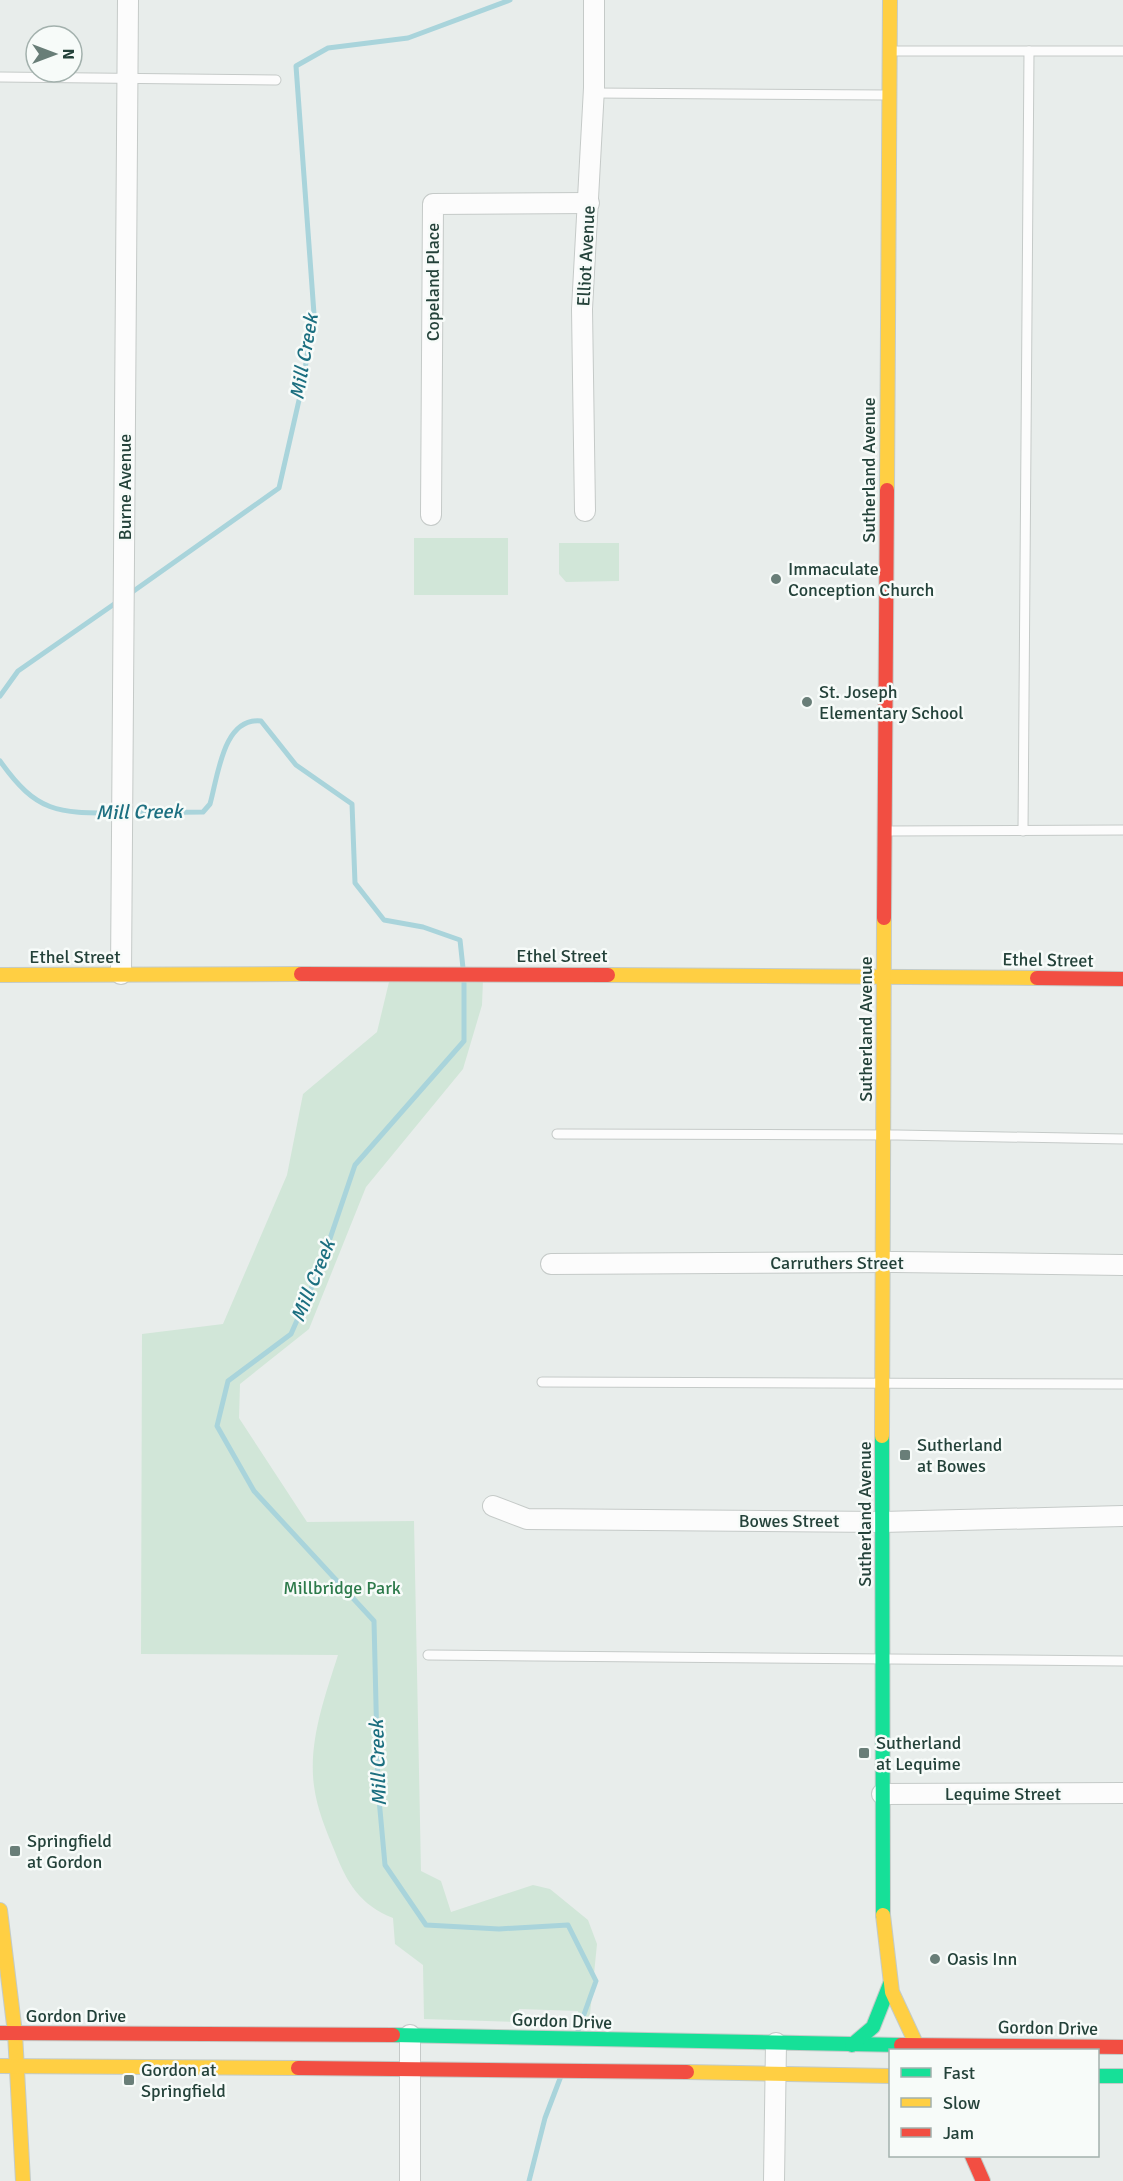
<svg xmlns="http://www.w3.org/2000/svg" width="1123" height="2181" viewBox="0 0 1123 2181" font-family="Signika,sans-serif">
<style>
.green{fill:#d1e6d8}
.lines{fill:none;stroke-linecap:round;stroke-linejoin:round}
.stream{stroke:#a9d4db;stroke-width:5}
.lane-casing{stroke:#c5cac8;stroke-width:11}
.street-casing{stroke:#c5cac8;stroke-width:22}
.fast-casing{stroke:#c3cbc8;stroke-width:16}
.slow-casing{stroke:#c3cbc8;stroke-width:16}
.jam-casing{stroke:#c3cbc8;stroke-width:16}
.lane{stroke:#fcfcfc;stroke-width:9}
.street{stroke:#fcfcfc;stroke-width:20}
.fast{stroke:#16e098;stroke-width:14}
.slow{stroke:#ffcf43;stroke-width:14}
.jam{stroke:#f24e42;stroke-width:14}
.poi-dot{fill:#697e78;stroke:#f7fbf9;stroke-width:2}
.labels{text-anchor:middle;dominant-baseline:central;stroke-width:5;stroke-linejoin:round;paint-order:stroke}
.street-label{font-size:18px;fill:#24423a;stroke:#f7fbf9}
.poi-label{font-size:18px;fill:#24423a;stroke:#f7fbf9;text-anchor:start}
.park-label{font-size:18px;fill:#2d7a4b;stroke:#f7fbf9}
.water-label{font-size:20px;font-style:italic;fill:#1c6f80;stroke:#f7fbf9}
</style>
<rect width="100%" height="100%" fill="#e8edeb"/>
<g class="green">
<rect x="414" y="538" width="94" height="57"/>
<path d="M559,543H619V581L566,582L559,574Z"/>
<path d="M483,980L482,1005L463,1069L366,1187L309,1329L240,1384L239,1418L307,1522L414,1521L421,1871L441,1881L451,1912L533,1885L550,1889L588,1920L597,1944L589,2024H578V2011L519,2009V2022L424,2019L423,1965L395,1944L393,1918C360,1905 347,1883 335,1852C326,1830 317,1809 314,1786C308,1742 325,1696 338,1655L141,1654L142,1334L223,1324L287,1175L303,1094L377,1032L389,982Z"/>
</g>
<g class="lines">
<g class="stream">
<path d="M128,595L279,488L302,387L314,314L296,66L328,48L408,38L510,0"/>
<path d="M0,696L18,671L120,600"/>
<path d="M0,761C37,813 57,813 117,813"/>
<path d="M127,813L203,812L210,804C218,776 223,717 261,721L296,765L352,804L355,883L384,920L423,927L460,940L463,968"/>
<path d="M464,983V1041L355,1165L320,1268L291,1334L228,1381L217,1426L254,1491L374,1621L378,1788L385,1865L426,1925L499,1929L568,1925L596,1981L578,2031"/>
<path d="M529,2181L545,2118L561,2076"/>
</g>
<defs>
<g id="lane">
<path d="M891,51H1123"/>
<path d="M0,77L276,80"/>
<path d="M594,93L887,95"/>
<path d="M885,831L1123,830"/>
<path d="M1023,831L1029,51"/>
<path d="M557,1134L897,1135L1123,1139"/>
<path d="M542,1382L1123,1384"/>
<path d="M428,1655L1123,1661"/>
</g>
<g id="street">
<path d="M585,511L582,309L594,88V0"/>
<path d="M431,515L433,204L589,203"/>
<path d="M121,974L128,0"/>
<path d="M551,1264L895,1262L1123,1265"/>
<path d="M493,1506L527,1519L882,1522L1123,1516"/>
<path d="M882,1794L1123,1793"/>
<path d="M410,2035V2181"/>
<path d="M774,2181L776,2043"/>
</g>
<g id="fast">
<path d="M882,1436L883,1915"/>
<path d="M393,2035L901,2045"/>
<path d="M852,2045L873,2027L890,1984"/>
<path d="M1098,2076H1123"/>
</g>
<g id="slow">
<path d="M887,490L890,0"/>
<path d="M0,975L301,974"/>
<path d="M608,975L1037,978"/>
<path d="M882,1436L884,918"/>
<path d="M0,1910L15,2033L23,2181"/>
<path d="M883,1915L892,1992L919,2050"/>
<path d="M0,2066L298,2068"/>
<path d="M687,2072L890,2076"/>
</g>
<g id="jam">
<path d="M884,918L887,490"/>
<path d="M301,974L608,975"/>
<path d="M1037,978L1123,979"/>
<path d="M0,2033L393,2035"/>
<path d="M901,2045L1123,2047"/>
<path d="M298,2068L687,2072"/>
<path d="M972,2156L983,2181"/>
</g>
</defs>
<use href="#lane" class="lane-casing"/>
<use href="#street" class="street-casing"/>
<use href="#fast" class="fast-casing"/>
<use href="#slow" class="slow-casing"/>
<use href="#jam" class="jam-casing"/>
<use href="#lane" class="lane"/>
<use href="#street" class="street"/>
<use href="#fast" class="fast"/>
<use href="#slow" class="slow"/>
<use href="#jam" class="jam"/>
</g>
<g class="poi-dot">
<circle cx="776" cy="579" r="6"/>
<circle cx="807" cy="702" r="6"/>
<rect x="899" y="1449" width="12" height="12" rx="3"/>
<rect x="858" y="1747" width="12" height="12" rx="3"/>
<rect x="9" y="1845" width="12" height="12" rx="3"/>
<circle cx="935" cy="1959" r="6"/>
<rect x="123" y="2074" width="12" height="12" rx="3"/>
</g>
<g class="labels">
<g class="street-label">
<text transform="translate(586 256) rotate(-87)">Elliot Avenue</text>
<text transform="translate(433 282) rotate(-90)">Copeland Place</text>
<text transform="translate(869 470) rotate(-90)">Sutherland Avenue</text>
<text transform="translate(125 487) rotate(-90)">Burne Avenue</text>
<text x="562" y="956">Ethel Street</text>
<text x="75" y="957">Ethel Street</text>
<text transform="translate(1048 960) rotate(1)">Ethel Street</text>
<text transform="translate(866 1029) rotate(-90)">Sutherland Avenue</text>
<text x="837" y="1263">Carruthers Street</text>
<text transform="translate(865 1514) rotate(-90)">Sutherland Avenue</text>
<text x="789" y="1521">Bowes Street</text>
<text x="1003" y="1794">Lequime Street</text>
<text x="76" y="2016">Gordon Drive</text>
<text transform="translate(562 2021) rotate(2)">Gordon Drive</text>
<text transform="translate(1048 2028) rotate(1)">Gordon Drive</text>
</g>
<g class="poi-label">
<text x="788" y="569">Immaculate<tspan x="788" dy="21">Conception Church</tspan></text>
<text x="819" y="692">St. Joseph<tspan x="819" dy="21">Elementary School</tspan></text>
<text x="917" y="1445">Sutherland<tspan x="917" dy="21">at Bowes</tspan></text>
<text x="876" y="1743">Sutherland<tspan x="876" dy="21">at Lequime</tspan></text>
<text x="27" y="1841">Springfield<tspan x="27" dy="21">at Gordon</tspan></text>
<text x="947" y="1959">Oasis Inn</text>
<text x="141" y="2070">Gordon at<tspan x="141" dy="21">Springfield</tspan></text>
</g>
<g class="park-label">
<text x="342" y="1588">Millbridge Park</text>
</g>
<g class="water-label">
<text transform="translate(304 357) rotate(-80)">Mill Creek</text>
<text transform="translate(139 812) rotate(-1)">Mill Creek</text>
<text transform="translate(313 1281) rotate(-68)">Mill Creek</text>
<text transform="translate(378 1763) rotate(-92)">Mill Creek</text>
</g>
</g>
<rect x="889" y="2049" width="210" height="108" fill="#f7fbf9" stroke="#a3b1ad" stroke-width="1.5"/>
<rect x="901" y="2068" width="30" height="9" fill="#16e098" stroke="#a3b1ad" stroke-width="1.5"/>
<text x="943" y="2079" font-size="18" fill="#24423a">Fast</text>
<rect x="901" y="2098" width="30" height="9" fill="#ffcf43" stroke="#a3b1ad" stroke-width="1.5"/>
<text x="943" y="2109" font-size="18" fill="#24423a">Slow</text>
<rect x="901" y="2128" width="30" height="9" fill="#f24e42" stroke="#a3b1ad" stroke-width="1.5"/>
<text x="943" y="2139" font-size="18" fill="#24423a">Jam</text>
<g transform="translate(54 54) rotate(90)"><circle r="28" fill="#f7fbf9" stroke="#a3b1ad" stroke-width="1.5"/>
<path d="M0-4.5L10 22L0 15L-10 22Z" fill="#697e78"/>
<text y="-9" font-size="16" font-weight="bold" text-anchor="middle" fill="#24423a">N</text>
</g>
</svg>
